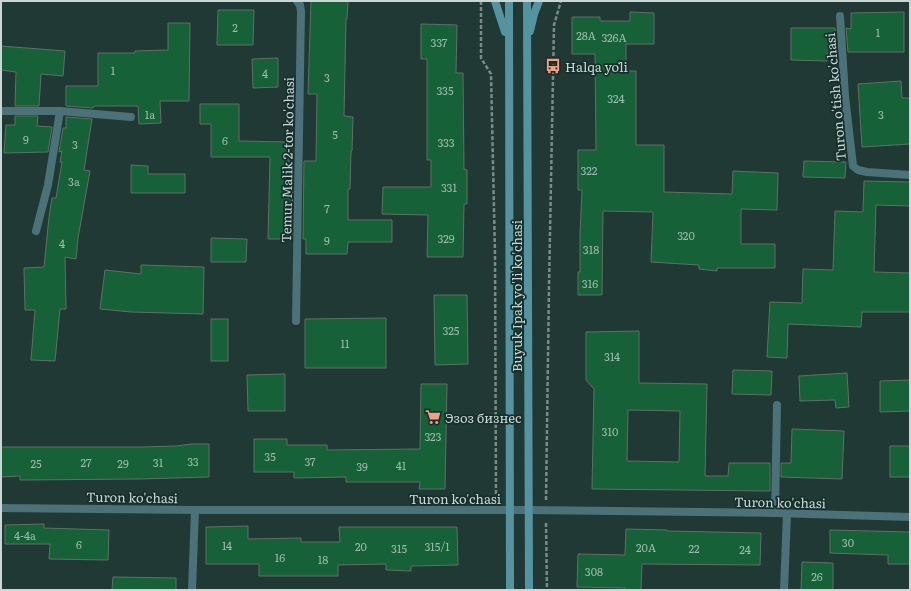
<svg xmlns="http://www.w3.org/2000/svg" width="911" height="591" viewBox="0 0 911 591" font-family="Literata,serif">
<style>
.building{fill:#166137;stroke:#5e7163;fill-rule:evenodd}
.lines{fill:none;stroke-linecap:round;stroke-linejoin:round}
.path{stroke:#788b88;stroke-width:2.5;stroke-dasharray:4 2;stroke-linecap:butt}
.lane{stroke:#4b7179;stroke-width:8}
.street{stroke:#4b7179;stroke-width:8}
.secondary{stroke:#5593a0;stroke-width:8}
.labels{text-anchor:middle;dominant-baseline:central;stroke-width:3.5;stroke-linejoin:round;paint-order:stroke}
.number-label{font-size:11px;fill:#9cbaad}
.poi-label{font-size:13px;fill:#c9d7d4;stroke:#162f2b;text-anchor:start}
.street-label{font-size:13px;fill:#c9d7d4;stroke:#162f2b}
</style>
<rect width="100%" height="100%" fill="#213935"/>
<g class="building">
<path d="M311,1H348L347,19H346L344,116L353,117L352,151H351L350,189H348V220H392V242H348L347,254H306V239H303L304,161H316L317,94H308Z"/>
<path d="M218,10H254L253,45H217Z"/>
<path d="M630,12L654,13V44H626V71H636V145H664V192L732,194L733,171L778,173L777,210L741,209V244H775V268H717V271L699,269V265L651,262L653,212L603,211L602,295H578V272H580V234L582,190H578V150H596L595,54H572V17H600V21H630Z"/>
<path d="M904,12V52H848L846,28L851,29V13Z"/>
<path d="M168,23H190L189,101H160L161,123L139,124L138,106H94L93,108L66,106V86H98V53H135V51L168,50Z"/>
<path d="M421,24L457,25L456,73H463L464,169L467,170V204H464L463,257H427L428,215L382,214L383,187H431V160H427V59H421Z"/>
<path d="M791,28H835L837,53H827V61L791,60Z"/>
<path d="M1,46L65,51L63,76L41,74L39,106H15L16,72L1,70Z"/>
<path d="M278,58V87L253,88L252,59Z"/>
<path d="M901,81L902,98H910V144L862,147L858,84Z"/>
<path d="M200,104H239V141L288,142V161H293L292,239H268L270,157H211V124H200Z"/>
<path d="M15,116H38L37,126L52,127L48,152L4,153L6,125H15Z"/>
<path d="M66,117L92,119L84,170L90,171L78,238L76,259L65,257L66,309H60L55,361L31,360L35,310H25L24,268L44,267L49,217L52,198H56L62,162H60L62,151L59,152L63,128H66Z"/>
<path d="M804,161L846,162L845,178L803,177Z"/>
<path d="M131,165L148,166V174H185V193H131Z"/>
<path d="M864,181L910,182V206L876,205L874,272L910,273V312H862L861,327L788,324L787,358L767,357L770,302L802,303L803,269L833,270L835,211L863,212Z"/>
<path d="M211,238L247,239L246,262H211Z"/>
<path d="M141,265L204,267L203,314L131,312L100,309L105,270L141,274Z"/>
<path d="M434,295H467L468,364L435,365Z"/>
<path d="M386,318V368H305V319Z"/>
<rect x="211" y="319" width="17" height="42"/>
<path d="M639,331V383L707,384L705,476H728L729,463H770V491L592,489L594,389L586,380V332ZM628,410L680,411L679,462L627,461Z"/>
<path d="M733,370L772,371L771,395L732,394Z"/>
<path d="M847,373L849,407L836,408L835,400L800,401L799,376Z"/>
<path d="M285,374V411H248L247,375Z"/>
<path d="M910,380V411L880,412V381Z"/>
<path d="M421,384H447L445,489H419L420,482H346V477L294,478V472H254V439H287V445H327V450L420,449Z"/>
<path d="M792,429L844,431L842,479L781,477V463H791Z"/>
<path d="M192,444H209V477L139,479L20,480V476L1,477V447H141L176,446Z"/>
<rect x="890" y="446" width="20" height="31"/>
<path d="M44,524V528L109,530L108,560L49,559L50,544H5V525Z"/>
<path d="M248,526V539L301,538V542H340L339,527H457L458,565L411,566V571L386,570V564L338,565V576H259V564H206V527Z"/>
<path d="M626,529L667,530V531L761,533L760,565L642,564L641,590H625V588L577,587L578,554L625,555Z"/>
<path d="M830,530L910,532V564H888V555L830,553Z"/>
<path d="M802,562L833,563V590H801Z"/>
<path d="M113,577L176,578V590H112Z"/>
</g>
<g class="lines">
<g class="path">
<path d="M481,1V58L491,74L495,254L496,498"/>
<path d="M546,500L549,286L554,25L561,1"/>
<path d="M546,523L547,590"/>
</g>
<path class="lane" d="M36,231L48,185L60,111"/>
<g class="street">
<path d="M840,16L845,96L853,166L858,170L867,172L910,175"/>
<path d="M1,111H60L131,117"/>
<path d="M296,321L301,11L300,5L297,1"/>
<path d="M1,508L195,510H528L775,513L910,517"/>
<path d="M775,513L777,405"/>
<path d="M192,590L195,510"/>
<path d="M784,590L787,514"/>
</g>
<g class="secondary">
<path d="M495,1L505,32"/>
<path d="M509,1L510,590"/>
<path d="M527,1L529,590"/>
<path d="M530,31L534,14L539,1"/>
</g>
</g>
<defs>
<symbol id="bus-bare" viewBox="-9 -9 18 18"><path d="M-5-6H5V4H4V6H2V4H-2V6H-4V4H-5ZM-3.5-4V0h7V-4ZM-3.5 1.2v1.5H-2V1.2ZM2 1.2v1.5H3.5V1.2Z" fill="#f49e86" stroke="#162f2b" stroke-width="2.5" paint-order="stroke"/></symbol>
<symbol id="supermarket-bare" viewBox="-9 -9 18 18"><path d="M-6-5.5h2.5l.6 2H6L4.5 2H-2.5L-4.4-4H-6ZM-1.5 3.2a1.3 1.3 0 1 0 .1 0ZM3 3.2a1.3 1.3 0 1 0 .1 0Z" fill="#f49e86" stroke="#162f2b" stroke-width="2.5" paint-order="stroke"/></symbol>
</defs>
<g fill-rule="evenodd">
<use href="#bus-bare" x="542" y="55" width="22" height="22"/>
<use href="#supermarket-bare" x="422" y="406" width="22" height="22"/>
</g>
<g class="labels">
<g class="number-label">
<text x="235" y="27">2</text>
<text x="878" y="32">1</text>
<text x="586" y="35">28A</text>
<text x="614" y="37">326A</text>
<text x="439" y="42">337</text>
<text x="113" y="70">1</text>
<text x="265" y="73">4</text>
<text x="327" y="77">3</text>
<text x="445" y="90">335</text>
<text x="616" y="98">324</text>
<text x="150" y="114">1а</text>
<text x="881" y="114">3</text>
<text x="335" y="134">5</text>
<text x="26" y="139">9</text>
<text x="225" y="140">6</text>
<text x="446" y="142">333</text>
<text x="75" y="144">3</text>
<text x="589" y="170">322</text>
<text x="74" y="181">3а</text>
<text x="449" y="187">331</text>
<text x="327" y="208">7</text>
<text x="686" y="235">320</text>
<text x="446" y="238">329</text>
<text x="327" y="240">9</text>
<text x="62" y="243">4</text>
<text x="591" y="249">318</text>
<text x="590" y="283">316</text>
<text x="451" y="330">325</text>
<text x="345" y="343">11</text>
<text x="612" y="356">314</text>
<text x="610" y="431">310</text>
<text x="433" y="436">323</text>
<text x="270" y="456">35</text>
<text x="193" y="461">33</text>
<text x="310" y="461">37</text>
<text x="86" y="462">27</text>
<text x="158" y="462">31</text>
<text x="36" y="463">25</text>
<text x="123" y="463">29</text>
<text x="401" y="465">41</text>
<text x="362" y="466">39</text>
<text x="25" y="535">4-4а</text>
<text x="848" y="542">30</text>
<text x="79" y="544">6</text>
<text x="227" y="545">14</text>
<text x="361" y="546">20</text>
<text x="437" y="546">315/1</text>
<text x="646" y="547">20A</text>
<text x="399" y="548">315</text>
<text x="694" y="548">22</text>
<text x="745" y="549">24</text>
<text x="280" y="557">16</text>
<text x="323" y="559">18</text>
<text x="594" y="571">308</text>
<text x="817" y="576">26</text>
</g>
<g class="poi-label">
<text x="565" y="66">Halqa yoʻli</text>
<text x="445" y="417">Эзоз бизнес</text>
</g>
<g class="street-label">
<text transform="translate(835 97) rotate(-95)">Turon o'tish ko'chasi</text>
<text transform="translate(287 160) rotate(-89)">Temur Malik 2-tor ko'chasi</text>
<text transform="translate(516 296) rotate(-90)">Buyuk Ipak yo'li ko'chasi</text>
<text transform="translate(132 497) rotate(1)">Turon ko'chasi</text>
<text x="455" y="498">Turon ko'chasi</text>
<text transform="translate(780 502) rotate(1)">Turon ko'chasi</text>
</g>
</g>
<rect width="911" height="591" fill="none" stroke="#c9d7d4" stroke-width="4"/>
</svg>
